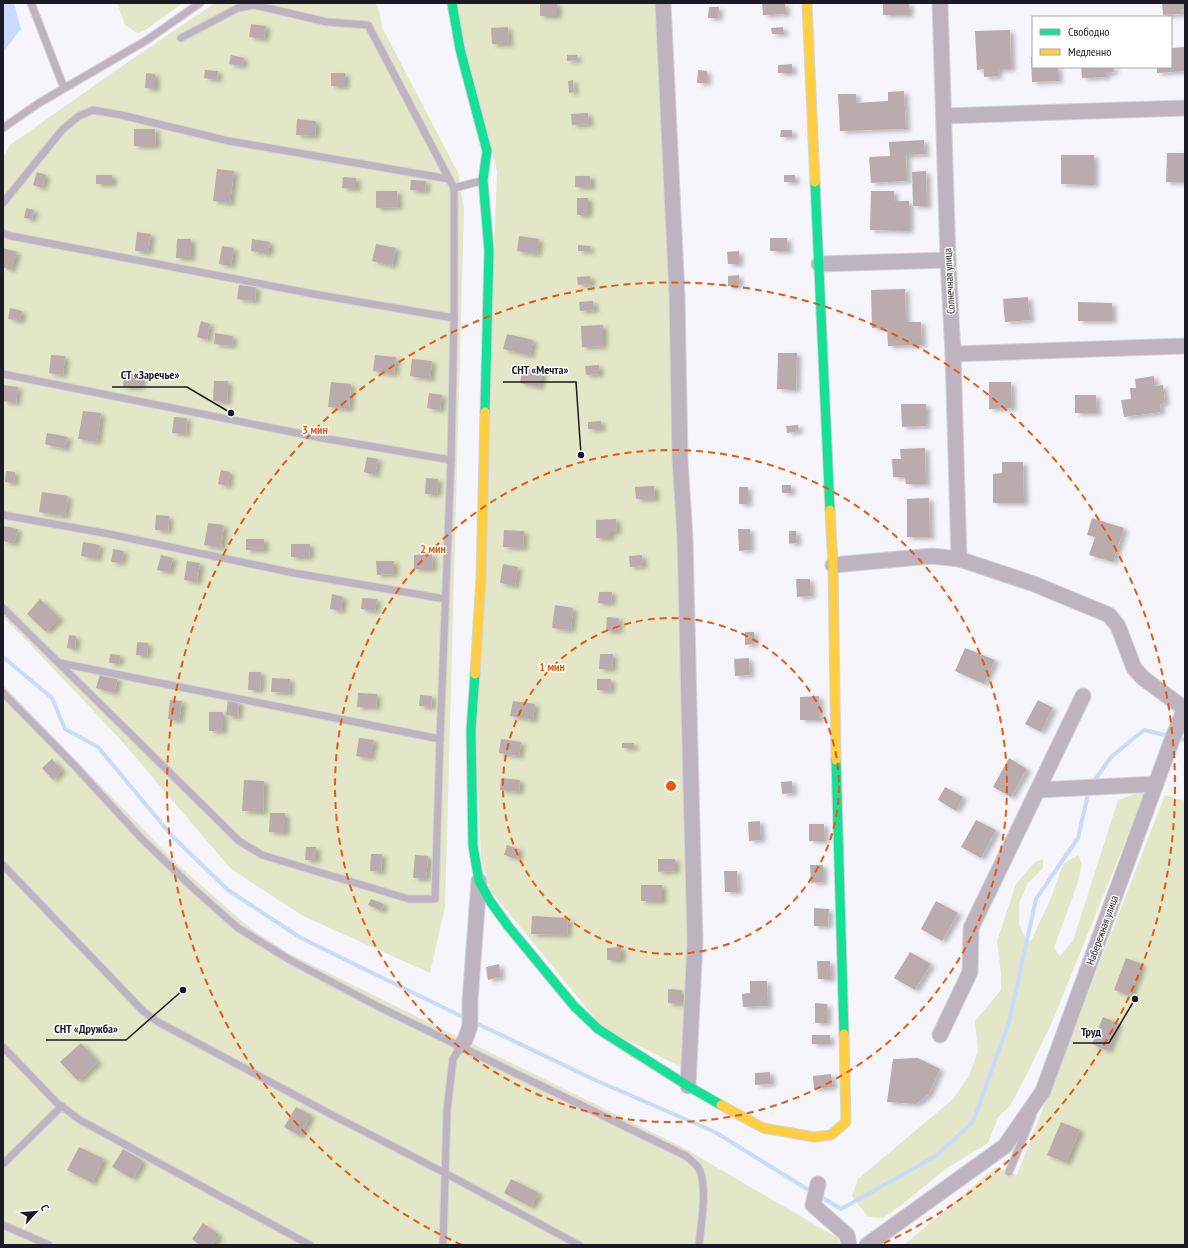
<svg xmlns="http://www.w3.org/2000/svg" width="1188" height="1248" viewBox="0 0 1188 1248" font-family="'PT Sans Narrow',sans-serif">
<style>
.green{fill:#e3e6c7}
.water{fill:#c7dbfc}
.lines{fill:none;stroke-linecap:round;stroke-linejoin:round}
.stream{stroke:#c7dbfc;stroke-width:4}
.building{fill:#baacad;filter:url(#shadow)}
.lane-casing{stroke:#d4d3d8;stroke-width:9}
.street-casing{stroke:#d4d3d8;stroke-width:17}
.fast-casing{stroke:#d4d3d8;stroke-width:11}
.slow-casing{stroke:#d4d3d8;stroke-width:11}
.lane{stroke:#bdb4c0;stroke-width:7}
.street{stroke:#bdb4c0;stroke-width:15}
.fast{stroke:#16e098;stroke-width:9}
.slow{stroke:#ffcf43;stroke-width:9}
.ring{fill:none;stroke:#e8590c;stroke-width:2;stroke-dasharray:7 5}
.labels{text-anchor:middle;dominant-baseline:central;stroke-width:3;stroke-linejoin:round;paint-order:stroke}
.street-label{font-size:11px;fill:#1c1a24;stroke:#fff}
.centre{fill:#e8590c;stroke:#fff;stroke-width:2}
.ring-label{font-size:12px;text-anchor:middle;font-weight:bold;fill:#e8590c;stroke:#fff;stroke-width:3;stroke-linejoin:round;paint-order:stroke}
.leader{fill:none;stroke:#1c1a24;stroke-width:1.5}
.callout-dot{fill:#1c1a24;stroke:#fff;stroke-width:1.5}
.callout-label{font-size:12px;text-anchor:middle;font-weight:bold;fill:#1c1a24;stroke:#fff;stroke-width:3;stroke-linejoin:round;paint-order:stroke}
</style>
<defs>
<filter id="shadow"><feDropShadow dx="4.5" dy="2.5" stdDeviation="2" flood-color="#0004"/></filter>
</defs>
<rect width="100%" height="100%" fill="#f6f5fb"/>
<g class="green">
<path d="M117,3H183L145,30L137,33L125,25Z"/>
<path d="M215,3H375L380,14L382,27L458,173L464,209L445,907L430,973L303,916L231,869L119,738L29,643L3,617V157L10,145L122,66Z"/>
<path d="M456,3H658L694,915L685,1069L603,1028L490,890L481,859L476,738L497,171L463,45Z"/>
<path d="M3,685L179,866L250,928L288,953L680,1146L838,1238L840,1245H3Z"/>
<path d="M1146,790L1053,1020L1029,1070L1010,1106L998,1117L988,1143L947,1168L899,1207L883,1218L868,1217L852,1196L858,1179L953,1099L969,1076L978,1051L975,1021L1001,990V974L997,941L1016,884L1035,862L1043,859V868L1028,883L1019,903V924L1025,937L1031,941L1051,898L1063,864L1078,855L1082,864L1078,882L1054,948L1060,956L1073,941L1118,800Z"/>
<path d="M1165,795L1185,801V1245H904L996,1167L1017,1175Z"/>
</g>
<path class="water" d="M3,3H14L21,29L3,52Z"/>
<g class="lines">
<g class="stream">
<path d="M3,657L52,698L65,729L98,747L172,836L228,890L301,938L467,1019"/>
<path d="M1092,784L1111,757L1144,730L1185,740"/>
<path d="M474,1022L595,1080L715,1132L812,1192"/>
<path d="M818,1195L841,1209L936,1156L973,1122L1009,1022L1036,899L1078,838L1089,790"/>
</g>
</g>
<g class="building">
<rect x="540" y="3" width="17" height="13"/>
<path d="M762,3H785L786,14L763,15Z"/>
<rect x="883" y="3" width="26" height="12"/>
<path d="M1162,3H1185V9L1181,10L1182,14L1163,15Z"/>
<path d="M709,7H719L718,18H708Z"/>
<path d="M251,24L266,26L264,39L249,37Z"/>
<path d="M508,27L509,44H492L491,28Z"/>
<path d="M783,27L784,34H772L771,28Z"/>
<path d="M1010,30L1011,69H998V76L984,77V69L977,70L975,31Z"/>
<path d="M1185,47V71L1157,73V67H1171V48Z"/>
<path d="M231,55L244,58L242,66L229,64Z"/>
<path d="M567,55H577V60L567,61Z"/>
<path d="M1031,57H1033V67H1058V81L1032,82Z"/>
<path d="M792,64V73H778V65Z"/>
<path d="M1081,67H1113L1114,72L1106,73V77L1082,78Z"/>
<path d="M205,70L218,71L217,80L204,78Z"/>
<path d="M698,70L707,71V83H697Z"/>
<path d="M146,73L155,74V89L145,88Z"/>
<rect x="331" y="73" width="14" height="13"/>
<path d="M573,80L574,92L569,93L568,81Z"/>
<path d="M904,91L906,129L840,131L838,94H856V103L888,101V92Z"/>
<path d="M588,113L589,124L572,125L571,114Z"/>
<path d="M297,119L316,121L315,136L296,135Z"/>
<path d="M134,129H155L156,146H134Z"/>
<path d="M781,130H792V137H780Z"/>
<path d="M924,140L925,154L906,155L907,181L871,183L869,157L890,156L889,142Z"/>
<path d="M1167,153H1185V182H1166Z"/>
<path d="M1061,155H1094V185L1061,184Z"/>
<path d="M217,169L234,171L230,203L213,201Z"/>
<path d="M926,171L927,206H913L912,172Z"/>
<path d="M37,172L46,175L42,188L33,185Z"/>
<rect x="96" y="175" width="16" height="9"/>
<rect x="784" y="175" width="11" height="7"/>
<path d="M575,176H590L591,187H575Z"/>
<path d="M343,177L356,178V189L342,188Z"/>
<path d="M411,180L426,181L425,191L410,190Z"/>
<path d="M376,191H397L398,207L376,208Z"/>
<path d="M871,191H894V201H909V231L870,230Z"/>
<rect x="577" y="198" width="11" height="17"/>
<path d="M26,208L34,210L32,219L24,218Z"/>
<path d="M137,232L151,234L148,252L135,251Z"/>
<path d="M519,236L539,239L537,254L517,251Z"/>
<path d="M770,238H787L788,251H770Z"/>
<path d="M177,239H191V258H176Z"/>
<path d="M252,239L270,242L268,254L251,251Z"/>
<path d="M376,244L396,248L392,266L372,261Z"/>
<path d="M578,245L590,246V251H578Z"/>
<path d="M222,246L234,248L231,266L219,264Z"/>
<path d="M3,248L17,252L11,270L3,267Z"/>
<path d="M739,251V264H728L727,252Z"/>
<path d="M739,275V286H728V276Z"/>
<path d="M590,276L591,284L578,285L577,277Z"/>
<path d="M239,285L256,287L255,301L237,299Z"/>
<path d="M905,289L906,322H921L922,345L888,346L887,328H872L871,290Z"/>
<path d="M1028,297L1030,320L1005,322L1003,299Z"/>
<path d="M593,301L594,310L580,311L579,302Z"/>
<path d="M1078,302L1112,303V321H1078Z"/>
<path d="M10,308L22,311L20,321L8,319Z"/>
<path d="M201,321L210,324L207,340L197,337Z"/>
<path d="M603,325V346L582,347L581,326Z"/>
<path d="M215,333L233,336L232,346L214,344Z"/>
<path d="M507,334L533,340L530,356L503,349Z"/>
<path d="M778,353H797L796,390L777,389Z"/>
<path d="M51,355L65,356L63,375L49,373Z"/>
<path d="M375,355L396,357L394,374L373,371Z"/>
<path d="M412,359L432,361L430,379L410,376Z"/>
<path d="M599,365V374L586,375L585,366Z"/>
<path d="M523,367L543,372L539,387L520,383Z"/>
<path d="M124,373L141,374V387H123Z"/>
<path d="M1154,376L1155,386L1163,385L1165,403L1160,404L1161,412L1124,417L1121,400L1131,399L1130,388H1136L1135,379Z"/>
<path d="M214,381H228L227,402L213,401Z"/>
<path d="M331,382L351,384L349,409L328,407Z"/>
<path d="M989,382H1011L1012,408L989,409Z"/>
<path d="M3,385L18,387L16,403L3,401Z"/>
<path d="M429,393L442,395L440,410L427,408Z"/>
<path d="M1075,395H1096L1097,413H1075Z"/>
<path d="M901,404H926V426L902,427Z"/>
<path d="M83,411L101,413L97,442L78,439Z"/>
<path d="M174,417L187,418L186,434L172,433Z"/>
<path d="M601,421V429H588V422Z"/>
<path d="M798,425L799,431L787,433L786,426Z"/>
<path d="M47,433L68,437L65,449L45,444Z"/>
<path d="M925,448L926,484H906L905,477H893L892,459H901L900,449Z"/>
<path d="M367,457L378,459L375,475L364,472Z"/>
<path d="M1002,462H1023L1024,503H993V474L1002,473Z"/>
<path d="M221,470L230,472L228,486L218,484Z"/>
<path d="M6,471L15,472L14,483L5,482Z"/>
<path d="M426,478L438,479L437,494H425Z"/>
<rect x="782" y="485" width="9" height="8"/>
<path d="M654,486L655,499H636L635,487Z"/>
<rect x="739" y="487" width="9" height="17"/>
<path d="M42,492L68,496L65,516L39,512Z"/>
<path d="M929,498L930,537H907V499Z"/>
<path d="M156,515L169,516L168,531L155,530Z"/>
<path d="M1092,518L1124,528L1113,562L1089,555L1095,537L1087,535Z"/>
<path d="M616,519L617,532H610V538H596V520Z"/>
<path d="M208,523L224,525L221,548L204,545Z"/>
<path d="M4,526L18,529L14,544L3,541Z"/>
<path d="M738,529H750V550L739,551Z"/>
<path d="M504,530L524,531L523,548L503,547Z"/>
<path d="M789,531H796L797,543L789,544Z"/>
<rect x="246" y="539" width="18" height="11"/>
<path d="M83,542L100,545L97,559L81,556Z"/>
<path d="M291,544H310L309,557H291Z"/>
<path d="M113,549L124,551L121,563L111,562Z"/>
<path d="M432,554L433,569H414V555Z"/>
<path d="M161,555L173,558L169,572L157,570Z"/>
<path d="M642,555L643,566L630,567L629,556Z"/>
<path d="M187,561L200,563L197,582L184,580Z"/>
<path d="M376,561H394V574L377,575Z"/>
<path d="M503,564L518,567L515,586L500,583Z"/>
<path d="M796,579H810L811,596L797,597Z"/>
<path d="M599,592H612L611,603H598Z"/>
<path d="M332,594L343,597L341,611L330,609Z"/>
<path d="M362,598L377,599L375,611L361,609Z"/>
<path d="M40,599L60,618L46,632L27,614Z"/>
<path d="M555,605L573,608L571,630L552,628Z"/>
<path d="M607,617L619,618L618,631H606Z"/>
<path d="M745,632H754V644L745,645Z"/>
<path d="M69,635L76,636L75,649L67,648Z"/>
<path d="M137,642L148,643L147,656L136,655Z"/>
<path d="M965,648L995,660L984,684L955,671Z"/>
<path d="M110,654L120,655L119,663H109Z"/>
<path d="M600,654H613L612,669H599Z"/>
<path d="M749,658L750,675L735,676L734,659Z"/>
<path d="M249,672H261L260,690H248Z"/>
<path d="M100,674L118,678L114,693L96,688Z"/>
<path d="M272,678L290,679L289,693L271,692Z"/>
<path d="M597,679H611L610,691L597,690Z"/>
<path d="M358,693L377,694L376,707H357Z"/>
<path d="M420,695L432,696L431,707L419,706Z"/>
<path d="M819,696L820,720H800V697Z"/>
<path d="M170,700L182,701L179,721L168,719Z"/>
<path d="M228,700L239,701L238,717L226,715Z"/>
<path d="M1038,700L1053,708L1041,732L1025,724Z"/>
<path d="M513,701L535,704L533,720L510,716Z"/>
<rect x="209" y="712" width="14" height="19"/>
<path d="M359,738L374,740L370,758L356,756Z"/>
<path d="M501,739L521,742L519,756L499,753Z"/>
<rect x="622" y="743" width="12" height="5"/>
<path d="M1009,758L1027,769L1011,797L993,787Z"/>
<path d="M52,759L62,770L53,780L42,768Z"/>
<path d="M501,778L520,780L519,792L500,790Z"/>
<path d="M244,780L264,781L263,812L242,811Z"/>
<path d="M792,781L793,793L782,794L781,782Z"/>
<path d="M945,787L963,797L956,811L938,800Z"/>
<path d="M270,813H285V833L269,832Z"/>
<path d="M976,820L996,830L981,858L961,847Z"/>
<path d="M760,821L761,840L749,841L748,822Z"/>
<path d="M809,824H824L825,841H809Z"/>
<path d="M507,845L519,849L517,859L504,855Z"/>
<path d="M306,847H316V860H305Z"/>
<path d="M371,854H382L381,872L370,871Z"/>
<path d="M415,855L428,856L426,879L413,878Z"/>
<path d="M658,859H675V871L658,872Z"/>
<path d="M810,865H823V882L811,883Z"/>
<path d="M724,871H737L738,892H725Z"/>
<rect x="641" y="885" width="21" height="16"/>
<path d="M371,899L384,904L381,911L368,905Z"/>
<path d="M936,901L958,913L942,941L921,929Z"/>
<path d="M814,908L829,909L828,926H814Z"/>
<path d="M532,916L568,918L567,935L531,934Z"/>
<path d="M621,947V960H607V948Z"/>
<path d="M910,952L931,964L915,990L894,978Z"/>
<path d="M1126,958L1142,964L1130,996L1114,990Z"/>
<path d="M817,961H830L831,979H818Z"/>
<path d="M499,964L501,977L488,980L486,967Z"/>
<path d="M750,981H767L768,1006L743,1007L742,994L750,993Z"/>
<path d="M668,989L682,990V1004L668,1003Z"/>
<path d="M815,1003L827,1004V1023H815Z"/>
<path d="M1103,1017L1118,1023L1108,1051L1092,1044Z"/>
<rect x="812" y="1035" width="18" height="9"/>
<path d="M81,1043L98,1062L78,1081L60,1062Z"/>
<path d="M918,1058L940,1069L929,1094L916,1104L887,1102L893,1059Z"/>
<path d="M770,1072L771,1084L755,1085V1073Z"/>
<path d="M831,1074L833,1087L814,1089L813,1076Z"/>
<path d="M296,1107L311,1115L300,1136L284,1127Z"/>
<path d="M1061,1122L1080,1130L1066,1163L1047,1155Z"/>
<path d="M79,1147L104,1159L92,1183L67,1170Z"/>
<path d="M123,1149L143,1161L133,1179L112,1167Z"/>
<path d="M511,1179L539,1193L531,1207L504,1193Z"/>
<path d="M203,1223L219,1235L212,1245H200L192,1239Z"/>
</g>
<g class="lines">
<defs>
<g id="lane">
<path d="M31,3L64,88"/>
<path d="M3,128L39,103L147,40L200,3"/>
<path d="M454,188L481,181"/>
<path d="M3,203L62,130L79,116L93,110L121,115L229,141L449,179"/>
<path d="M3,233L11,236L319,295L454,318"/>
<path d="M3,374L322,438L451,460"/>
<path d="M3,515L104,533L294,573L445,599"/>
<path d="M3,608L239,841L262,855L409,899H435L440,739L451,460L454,318V188L368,25L327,22L254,5L238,8L181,38"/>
<path d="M60,663L440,739"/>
<path d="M3,693L73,764L141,838L193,888L238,928L290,960L381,1008L686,1156C690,1160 697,1164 699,1169C708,1187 701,1225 699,1245"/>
<path d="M3,865L144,1012L158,1022L334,1116L445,1173L579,1245"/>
<path d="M3,1047L57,1103L80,1120L310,1245"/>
<path d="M3,1164L62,1106"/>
<path d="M1009,1172L1032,1117"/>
<path d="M3,1225L49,1245"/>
<path d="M443,1245L447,1110L453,1059L461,1046"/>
</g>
<g id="street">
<path d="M663,3L677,296L680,460L685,539L690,747L695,941L688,1086"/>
<path d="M940,3L948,260L953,354L959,559"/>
<path d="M944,116L1185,108"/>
<path d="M819,264L948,260"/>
<path d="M953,354L1185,346"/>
<path d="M833,565L932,556L959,559L1034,584L1109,615L1118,626L1134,668L1143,678L1185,709"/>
<path d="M1038,790L1156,784"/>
<path d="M940,1035L970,972L971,928L1083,696"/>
<path d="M461,1046L465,1040L470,1026V1001L479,881"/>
<path d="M818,1184L813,1205L847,1235L849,1245"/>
<path d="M867,1245L1005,1146L1043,1091L1172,740L1185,708"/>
</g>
<g id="fast">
<path d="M452,3L460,49L487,151L483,180L489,250L485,412"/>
<path d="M815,182L830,510"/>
<path d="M475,674L471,730L473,846L479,881L490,901L508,926L574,1006L598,1029L688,1086L721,1105"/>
<path d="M836,760L844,1034"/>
</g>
<g id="slow">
<path d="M807,3L815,182"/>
<path d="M830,510L833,565L836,760"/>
<path d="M475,674L481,578L485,412"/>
<path d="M721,1105L763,1128L814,1137L831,1135L846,1122L844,1034"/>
</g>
</defs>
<use href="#lane" class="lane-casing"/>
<use href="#street" class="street-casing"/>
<use href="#fast" class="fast-casing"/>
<use href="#slow" class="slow-casing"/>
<use href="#lane" class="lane"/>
<use href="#street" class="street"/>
<use href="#fast" class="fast"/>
<use href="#slow" class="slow"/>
</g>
<g class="ring">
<circle cx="671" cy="786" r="168"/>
<circle cx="671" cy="786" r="336"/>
<path d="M462 1245A504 504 0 1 1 880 1245"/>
</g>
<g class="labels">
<g class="street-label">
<text transform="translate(949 281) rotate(-93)">Солнечная улица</text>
<text transform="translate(1102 930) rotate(-70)">Набережная улица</text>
</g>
</g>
<circle cx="671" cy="786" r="6" class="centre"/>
<g class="ring-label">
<text x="315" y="434">3 мин</text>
<text x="433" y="553">2 мин</text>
<text x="552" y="671">1 мин</text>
</g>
<path class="leader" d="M581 455L576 382H503M231 413L187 387H112M183 990L126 1040H46M1135 999L1109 1043H1073"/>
<g class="callout-dot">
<circle cx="581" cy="455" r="4"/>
<circle cx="231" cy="413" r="4"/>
<circle cx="183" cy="990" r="4"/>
<circle cx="1135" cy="999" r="4"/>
</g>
<g class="callout-label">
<text x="540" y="374">СНТ «Мечта»</text>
<text x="150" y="379">СТ «Заречье»</text>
<text x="86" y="1033">СНТ «Дружба»</text>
<text x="1091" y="1036">Труд</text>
</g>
<rect width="1188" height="1248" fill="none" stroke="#1c1a24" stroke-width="8"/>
<rect x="1032" y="16" width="140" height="52" fill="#ffffff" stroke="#a4a3a7"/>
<rect x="1040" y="29" width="20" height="6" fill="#16e098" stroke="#a4a3a7"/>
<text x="1068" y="36" font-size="12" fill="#1c1a24">Свободно</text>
<rect x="1040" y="49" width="20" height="6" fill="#ffcf43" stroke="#a4a3a7"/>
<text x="1068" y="56" font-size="12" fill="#1c1a24">Медленно</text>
<g transform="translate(36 1212) rotate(64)" stroke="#ffffff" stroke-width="3" paint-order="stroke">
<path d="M0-3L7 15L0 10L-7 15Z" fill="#1c1a24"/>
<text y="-6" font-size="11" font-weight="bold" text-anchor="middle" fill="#1c1a24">С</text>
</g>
</svg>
